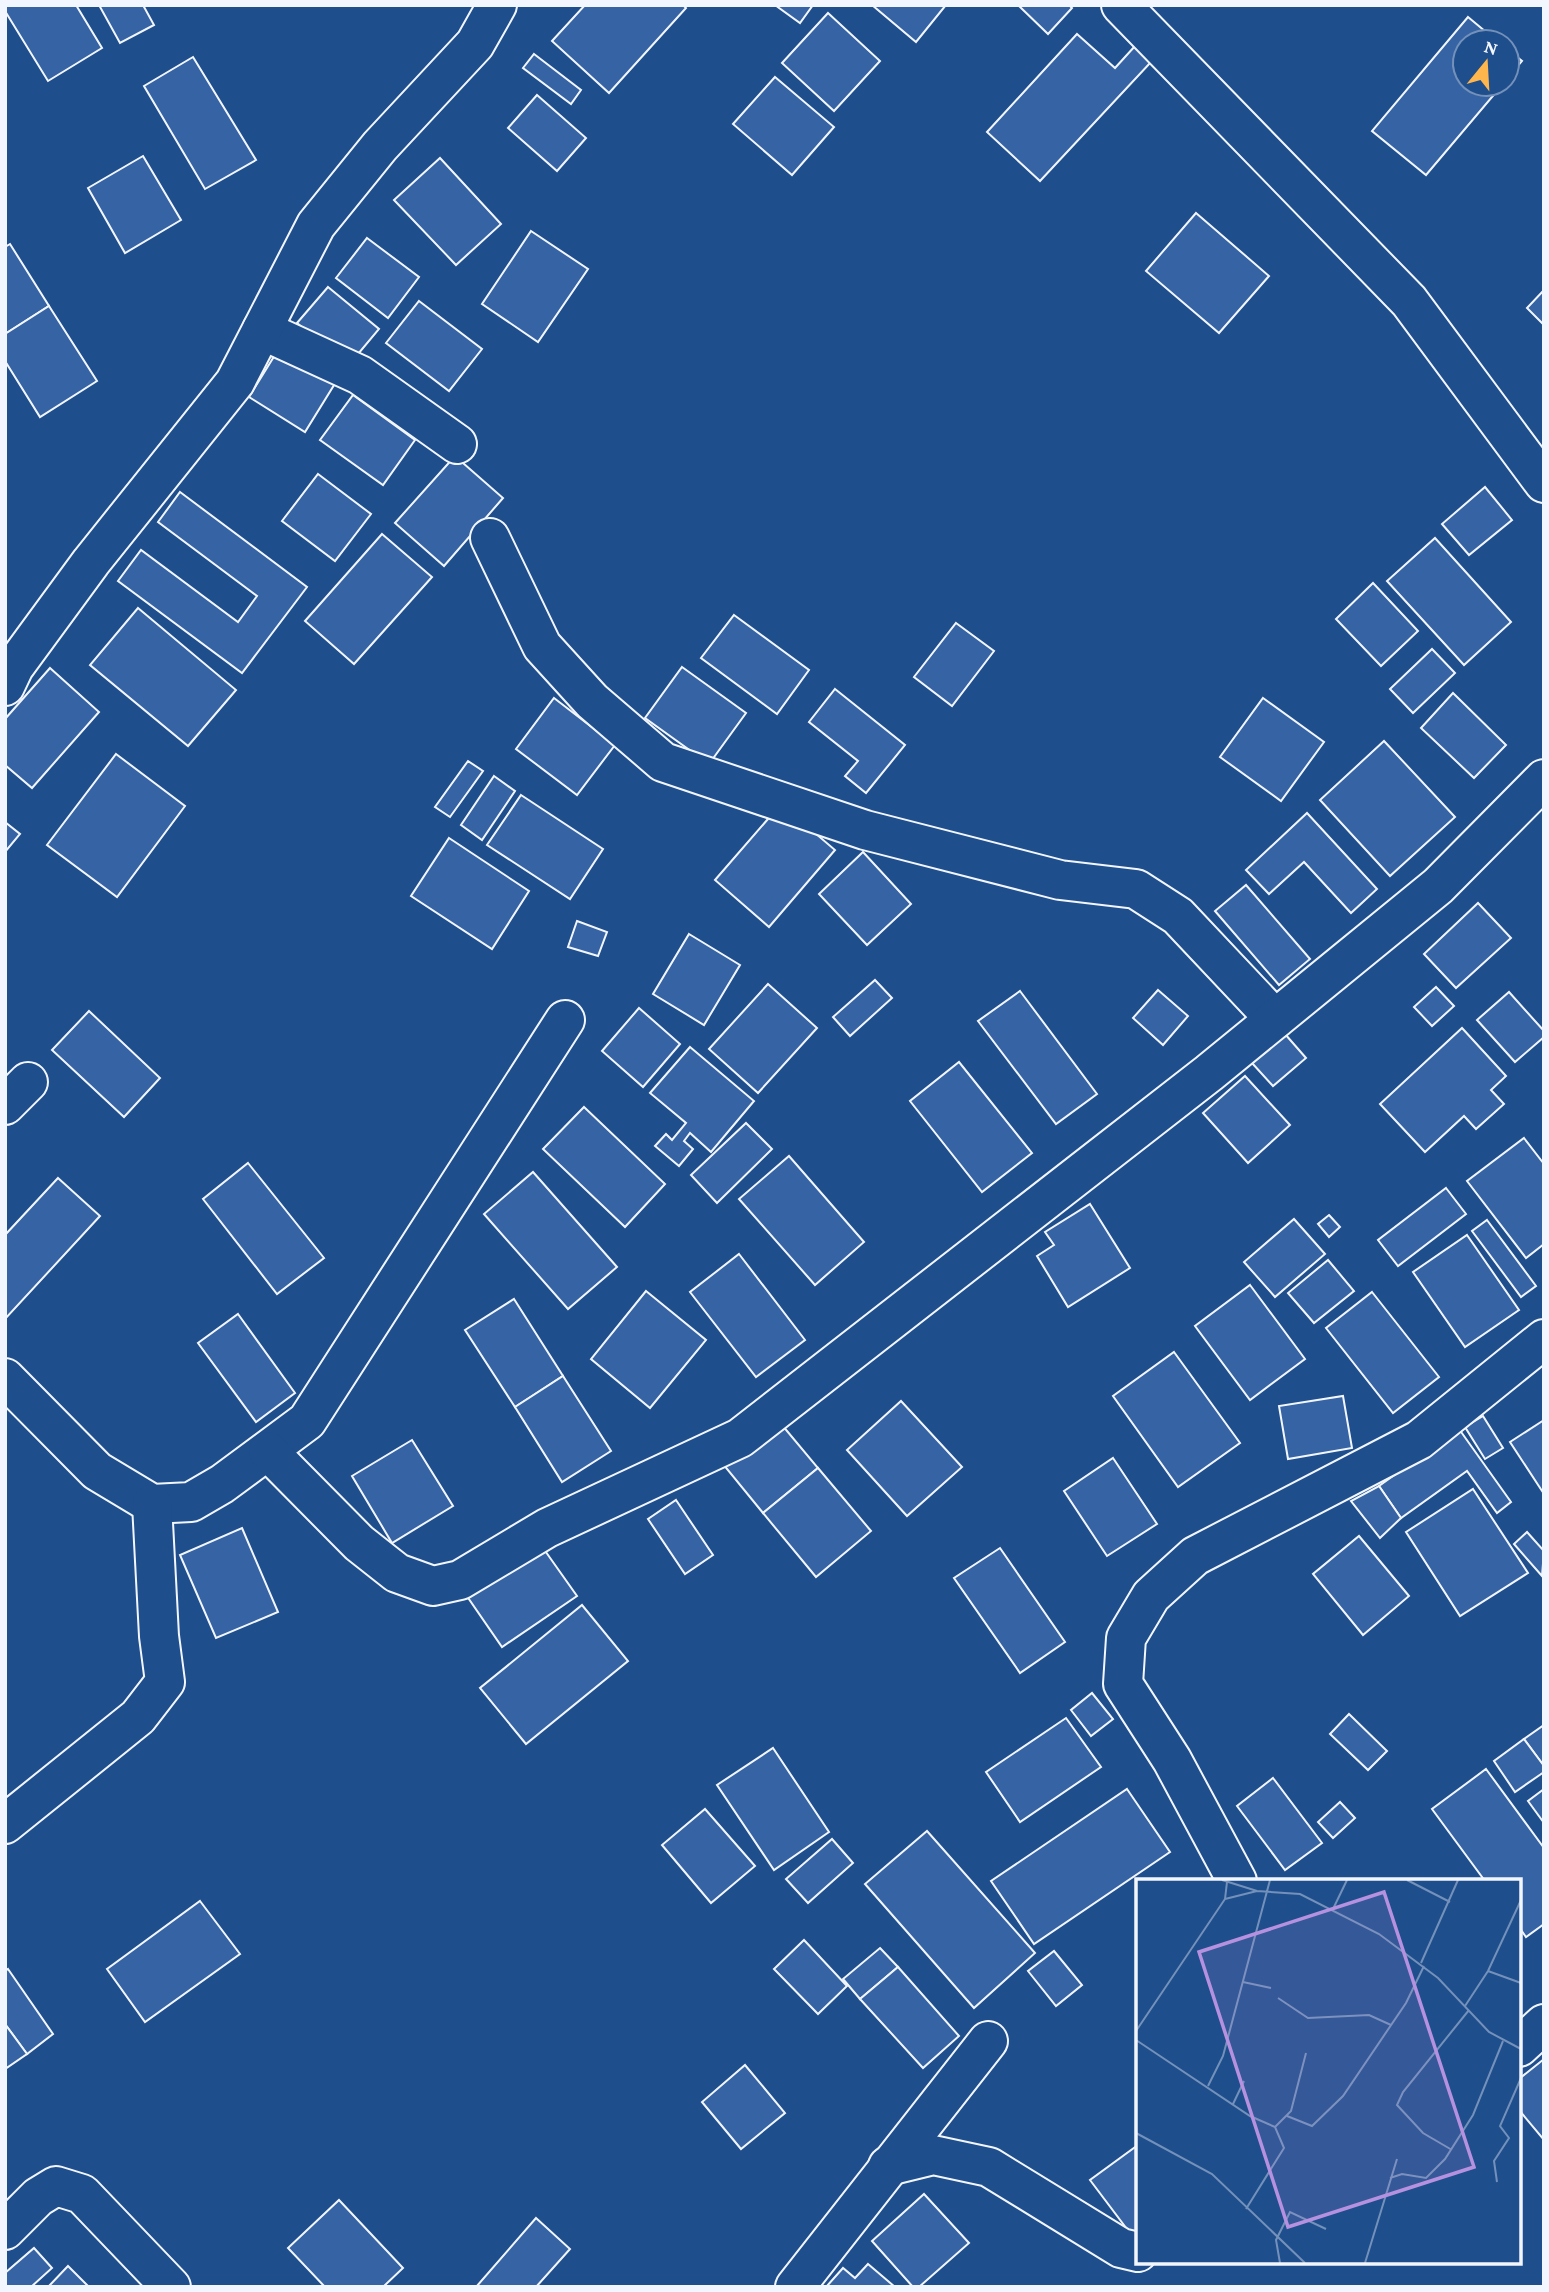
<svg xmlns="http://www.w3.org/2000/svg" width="1549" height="2292" viewBox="0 0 1549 2292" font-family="'Crimson Pro',serif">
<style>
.building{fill:#3563a3;stroke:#f2f6ff;stroke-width:2}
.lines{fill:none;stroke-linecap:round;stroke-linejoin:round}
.minor-casing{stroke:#f2f6ff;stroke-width:42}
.minor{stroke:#1f4e8c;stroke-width:38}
.inset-road{fill:none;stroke:#7391ba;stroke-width:2}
.view{fill:#b691df;fill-opacity:0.15;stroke:#b691df;stroke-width:3.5}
.inset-edge{fill:none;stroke:#f2f6ff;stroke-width:3.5}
</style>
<rect width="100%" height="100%" fill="#1f4e8c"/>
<g class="building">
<path d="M5,5H76L102,48L48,81L5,11Z"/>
<path d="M99,5H143L154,25L120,43Z"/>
<path d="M585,5H683L686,8L609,93L552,41Z"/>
<path d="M775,5H813L800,23Z"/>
<path d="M872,5H946L916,42Z"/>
<path d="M1018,5H1069L1072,8L1048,34Z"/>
<path d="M828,13L880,61L834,111L782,63Z"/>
<path d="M1468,17L1498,42H1465V84H1503L1426,175L1372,131Z"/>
<path d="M1077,34L1115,68L1135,46L1151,62L1040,181L987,132Z"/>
<path d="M1507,49L1522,61L1507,79Z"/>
<path d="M534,54L581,90L571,104L523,68Z"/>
<path d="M193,57L256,160L205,189L144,86Z"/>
<path d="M775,77L834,127L792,175L733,124Z"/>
<path d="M537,95L586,138L557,171L508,128Z"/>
<path d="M143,156L181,220L125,253L88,188Z"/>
<path d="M440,158L501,224L456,265L394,200Z"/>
<path d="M1196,213L1269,276L1219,333L1146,271Z"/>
<path d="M531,231L588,269L538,342L482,304Z"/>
<path d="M367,238L419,277L388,318L336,278Z"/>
<path d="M10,244L49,306L5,334V247Z"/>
<path d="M328,287L379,329L348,366L297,323Z"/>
<path d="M1544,290V325L1527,308Z"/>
<path d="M419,301L482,349L449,391L386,343Z"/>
<path d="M49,306L97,381L40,417L5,361V334Z"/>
<path d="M283,342L339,377L305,432L249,397Z"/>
<path d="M353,395L415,440L383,485L320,440Z"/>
<path d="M455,456L503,498L444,566L395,523Z"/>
<path d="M318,474L371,514L335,561L282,521Z"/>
<path d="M1485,487L1512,520L1469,555L1442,524Z"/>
<path d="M180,492L307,587L242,673L118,581L141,550L238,622L257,596L158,522Z"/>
<path d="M382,534L432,577L354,664L305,621Z"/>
<path d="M1435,538L1511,622L1464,665L1387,581Z"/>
<path d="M1373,583L1418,631L1381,666L1336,619Z"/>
<path d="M138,608L236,690L188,746L90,665Z"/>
<path d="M734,615L809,670L777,714L701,658Z"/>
<path d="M956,623L994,651L952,706L914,677Z"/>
<path d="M1432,649L1455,673L1413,713L1390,689Z"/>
<path d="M682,667L746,713L709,764L645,718Z"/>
<path d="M50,668L99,712L32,788L5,765V719Z"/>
<path d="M835,689L905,745L866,793L845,776L858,761L809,722Z"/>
<path d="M1453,693L1506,745L1474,778L1421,728Z"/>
<path d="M554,698L615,745L577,795L516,749Z"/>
<path d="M1263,698L1324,742L1281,801L1220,757Z"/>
<path d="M1384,741L1455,817L1390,876L1320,800Z"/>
<path d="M116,754L185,806L117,897L47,845Z"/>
<path d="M468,761L483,771L450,817L435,807Z"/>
<path d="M494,776L515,791L482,840L461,825Z"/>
<path d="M521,795L603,849L570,899L487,845Z"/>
<path d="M781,804L835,850L769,927L715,880Z"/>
<path d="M1307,813L1377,889L1351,913L1304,862L1269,894L1246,870Z"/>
<path d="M5,822L20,834L5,852Z"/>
<path d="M449,838L529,891L492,949L411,896Z"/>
<path d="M863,852L911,904L867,945L819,894Z"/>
<path d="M1246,885L1310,959L1279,985L1215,911Z"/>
<path d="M1478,903L1511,938L1456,988L1424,954Z"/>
<path d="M577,921L607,932L598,956L568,947Z"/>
<path d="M689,934L740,965L704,1025L653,994Z"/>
<path d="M875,980L892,998L850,1036L833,1017Z"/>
<path d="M768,984L817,1028L758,1093L709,1049Z"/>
<path d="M1436,987L1454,1006L1432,1026L1414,1007Z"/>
<path d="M1158,990L1188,1016L1163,1045L1133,1018Z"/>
<path d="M1020,991L1097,1094L1056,1124L978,1021Z"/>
<path d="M1509,992L1544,1031V1037L1515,1062L1477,1020Z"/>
<path d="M639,1008L680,1044L643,1087L602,1051Z"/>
<path d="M89,1011L160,1078L124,1117L52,1050Z"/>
<path d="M1462,1028L1506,1076L1491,1090L1504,1104L1476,1129L1464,1116L1425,1152L1380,1104Z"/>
<path d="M1285,1034L1306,1058L1273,1086L1252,1063Z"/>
<path d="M690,1047L754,1101L711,1152L690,1133L684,1141L693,1149L679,1166L655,1146L666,1134L672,1140L686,1123L650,1093Z"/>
<path d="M959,1062L1032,1153L982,1192L910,1101Z"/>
<path d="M1245,1076L1290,1125L1248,1163L1203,1113Z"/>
<path d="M584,1107L665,1184L625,1227L543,1149Z"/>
<path d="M746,1123L772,1149L717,1203L691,1175Z"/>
<path d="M1524,1138L1544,1164V1244L1526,1258L1467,1181Z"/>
<path d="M789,1156L864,1242L815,1285L739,1199Z"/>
<path d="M248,1163L324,1258L277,1294L203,1199Z"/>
<path d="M533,1172L617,1267L568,1309L484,1214Z"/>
<path d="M58,1178L100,1216L5,1319V1235Z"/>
<path d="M1446,1188L1466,1214L1398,1266L1378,1240Z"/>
<path d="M1090,1204L1130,1268L1068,1307L1037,1256L1054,1245L1045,1232Z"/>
<path d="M1329,1215L1340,1227L1329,1237L1318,1224Z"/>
<path d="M1294,1219L1325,1254L1275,1297L1244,1262Z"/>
<path d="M1487,1220L1536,1286L1521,1297L1472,1231Z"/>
<path d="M1467,1235L1519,1310L1465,1347L1413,1272Z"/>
<path d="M739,1254L805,1340L756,1377L690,1292Z"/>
<path d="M1328,1260L1354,1291L1314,1323L1288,1293Z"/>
<path d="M1250,1285L1305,1359L1250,1400L1195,1326Z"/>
<path d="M646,1291L706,1340L650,1408L591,1359Z"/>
<path d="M1372,1292L1439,1377L1393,1413L1326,1328Z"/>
<path d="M514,1299L563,1376L515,1407L465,1330Z"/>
<path d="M238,1314L295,1393L256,1422L198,1343Z"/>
<path d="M1174,1352L1240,1443L1178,1487L1113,1396Z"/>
<path d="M563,1376L611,1451L562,1482L515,1407Z"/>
<path d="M1343,1396L1352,1448L1288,1459L1279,1406Z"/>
<path d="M901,1401L962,1467L907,1516L847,1450Z"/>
<path d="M772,1413L818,1468L763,1513L718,1458Z"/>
<path d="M1483,1416L1503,1448L1485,1459L1465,1427Z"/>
<path d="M1544,1420V1494L1510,1442Z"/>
<path d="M1459,1429L1511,1502L1497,1513L1467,1471L1401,1518L1379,1486Z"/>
<path d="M412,1440L453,1506L392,1543L352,1476Z"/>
<path d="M1113,1458L1157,1524L1107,1556L1064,1491Z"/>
<path d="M818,1468L871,1531L816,1577L763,1513Z"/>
<path d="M1379,1486L1401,1518L1380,1538L1351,1501Z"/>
<path d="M1473,1489L1528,1573L1460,1616L1406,1532Z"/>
<path d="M676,1500L713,1555L685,1574L648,1519Z"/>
<path d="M242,1528L278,1612L216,1638L180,1555Z"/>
<path d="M1527,1532L1544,1551L1542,1576L1514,1544Z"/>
<path d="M1359,1536L1409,1596L1363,1635L1313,1574Z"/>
<path d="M536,1538L577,1596L502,1647L462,1589Z"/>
<path d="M1000,1548L1065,1642L1020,1673L954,1578Z"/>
<path d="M582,1605L628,1661L526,1744L480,1688Z"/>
<path d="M1092,1693L1113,1719L1091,1736L1071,1710Z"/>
<path d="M1349,1714L1387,1751L1368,1770L1330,1734Z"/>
<path d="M1066,1718L1101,1767L1020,1822L986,1772Z"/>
<path d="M1544,1725V1766L1524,1739Z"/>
<path d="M1524,1739L1544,1766V1772L1515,1792L1494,1761Z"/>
<path d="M773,1748L829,1832L774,1870L717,1785Z"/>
<path d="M1486,1769L1544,1848V1924L1526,1937L1519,1927V1881H1485L1432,1809Z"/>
<path d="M1273,1778L1322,1843L1285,1870L1237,1806Z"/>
<path d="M1127,1789L1170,1852L1034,1944L991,1881Z"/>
<path d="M1544,1789V1823L1528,1801Z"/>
<path d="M1340,1802L1355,1818L1333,1838L1318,1822Z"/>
<path d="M705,1809L755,1866L711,1903L662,1845Z"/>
<path d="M927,1831L1035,1953L974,2008L865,1884Z"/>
<path d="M832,1839L853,1863L808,1903L786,1879Z"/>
<path d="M200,1901L240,1954L145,2022L107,1969Z"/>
<path d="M804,1940L847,1986L818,2014L774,1969Z"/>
<path d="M880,1948L898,1967L860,1999L843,1979Z"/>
<path d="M1054,1951L1082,1985L1056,2006L1028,1971Z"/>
<path d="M898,1967L959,2036L923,2068L860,1999Z"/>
<path d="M8,1969L53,2034L27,2054L5,2024V1971Z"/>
<path d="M5,2024L27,2054L5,2069Z"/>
<path d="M1544,2059V2140L1519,2110V2079Z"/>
<path d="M745,2065L785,2113L741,2149L702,2102Z"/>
<path d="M1138,2145V2240L1136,2241L1090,2180Z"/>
<path d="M924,2194L969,2243L919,2287H913L872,2241Z"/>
<path d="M339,2200L403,2268L383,2287H325L288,2248Z"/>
<path d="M536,2218L570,2249L536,2287H476Z"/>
<path d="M34,2248L52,2268L31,2287H6L5,2273Z"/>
<path d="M868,2264L895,2287H826L843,2268L855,2278Z"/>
<path d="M68,2266L89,2287H48Z"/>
</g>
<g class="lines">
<defs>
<g id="minor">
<path d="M1121,5L1409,301L1544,483"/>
<path d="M262,330L360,375L457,444"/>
<path d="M490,538L542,646L592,701L663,762L865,830L1060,880L1136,889L1178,916L1275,1019"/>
<path d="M5,686L14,667L91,562L235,382L316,225L380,146L475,44L497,5"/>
<path d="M5,1105L28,1082"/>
<path d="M5,1378L97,1471L152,1504L191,1502L222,1484L307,1421L565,1020"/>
<path d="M268,1451L359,1543L397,1573L433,1586L460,1580L547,1528L740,1438L1209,1073L1438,886L1544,779"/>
<path d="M5,1824L138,1717L165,1682L159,1636L152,1504"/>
<path d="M1237,1881L1172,1760L1123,1684L1126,1638L1151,1596L1195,1556L1419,1440L1544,1339"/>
<path d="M1519,2047L1544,2024"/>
<path d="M888,2166L933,2155L989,2167L1121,2248L1138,2252"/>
<path d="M5,2230L38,2197L56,2186L82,2194L171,2287"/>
<path d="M795,2287L988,2041"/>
</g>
</defs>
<use href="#minor" class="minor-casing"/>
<use href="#minor" class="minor"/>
</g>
<g transform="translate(1136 1879)">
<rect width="385" height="385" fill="#1f4e8c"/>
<path class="inset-road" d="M86,1L121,12L164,15L243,55L302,99L353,153L385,170M271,1L314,23M89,20L121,12M197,30L211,1M285,84L322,1M352,92L385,104M107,103L135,109M142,119L172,139L233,136L255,146M329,127L352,92L385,21M0,152L89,20L91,3M0,161L114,237L139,248L155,232L170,174M72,207L87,177L134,1M97,225L108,202M151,237L176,247L207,217L270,124L288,87M0,254L76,295L169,384M316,271L287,254L261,226L267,213L333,131M254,299L266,295L290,299L309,280L337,236L367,162M361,303L358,282L373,259L364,247L385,199M110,330L148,269L139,248M144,384L140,361L154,333L190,350M229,384L261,280"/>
<path class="view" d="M248,13L338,288L152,348L63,73Z"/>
<rect width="385" height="385" class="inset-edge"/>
</g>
<rect width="1549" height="2292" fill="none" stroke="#f2f6ff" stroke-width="14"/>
<g transform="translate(1486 63) rotate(18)"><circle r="33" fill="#1f4e8c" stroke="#7391ba" stroke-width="2"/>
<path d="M0-5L12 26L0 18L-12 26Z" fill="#ffb74d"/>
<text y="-10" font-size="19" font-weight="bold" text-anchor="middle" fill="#f2f6ff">N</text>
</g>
</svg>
